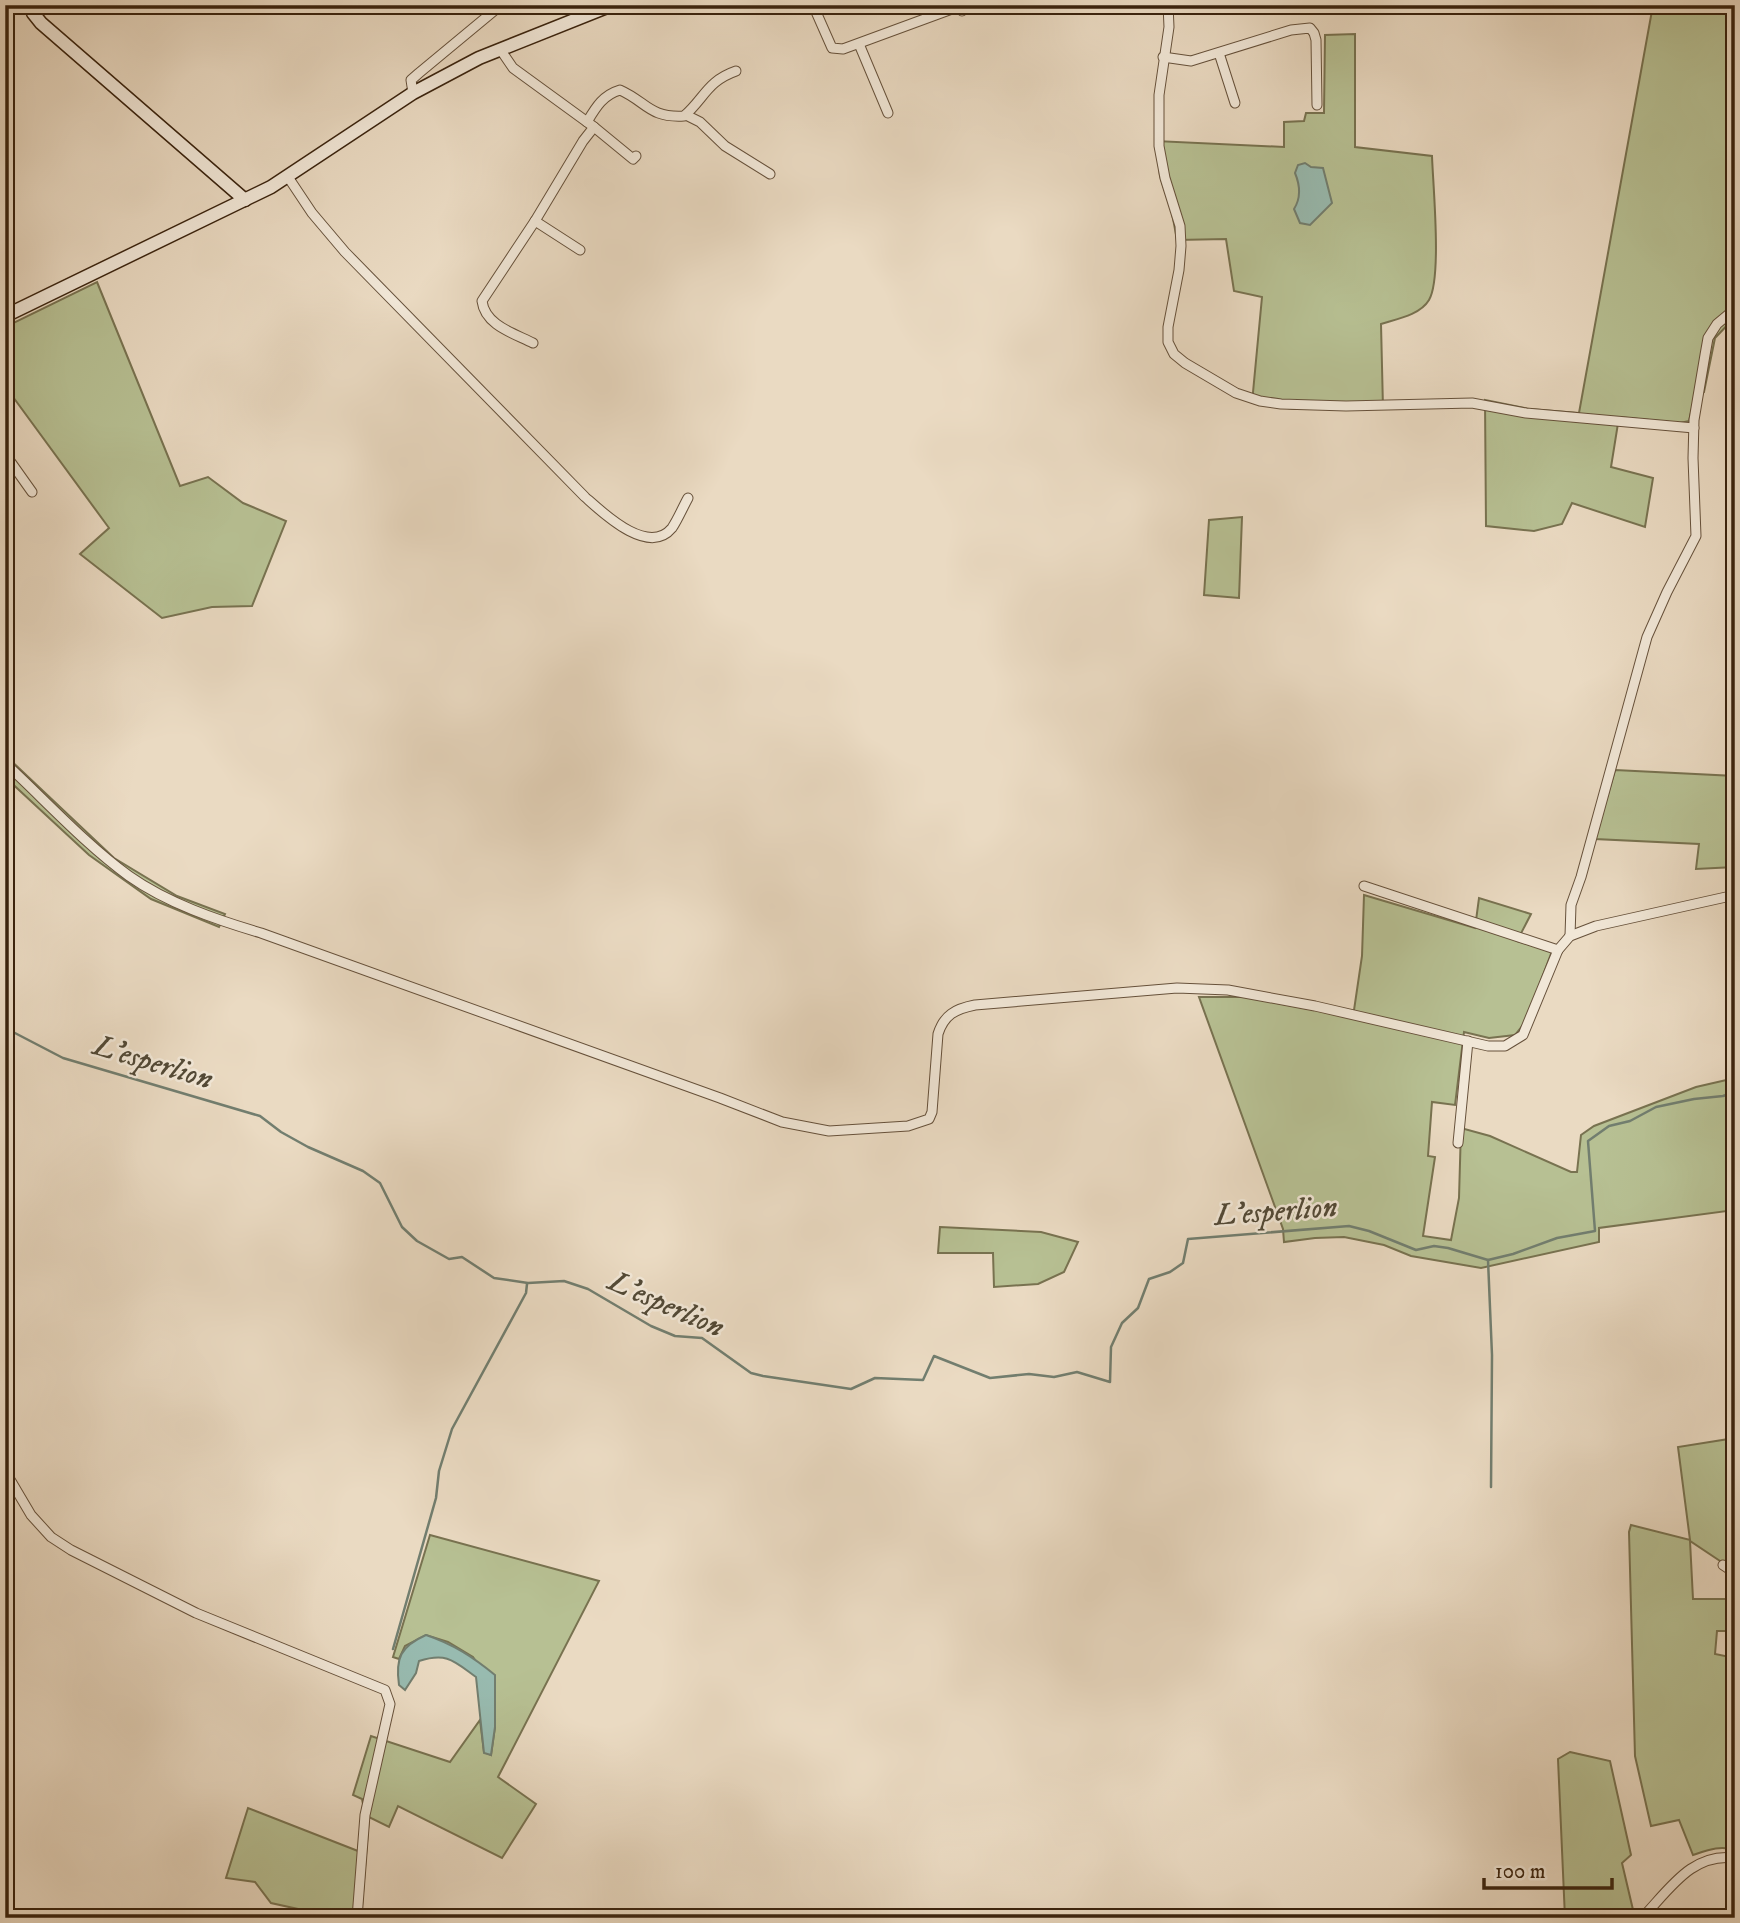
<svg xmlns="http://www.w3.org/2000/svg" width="1740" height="1923" viewBox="0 0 1740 1923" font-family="'IM FELL DW Pica',serif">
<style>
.green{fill:#b7c093;stroke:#787250;stroke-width:2}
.water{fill:#98bbb0;stroke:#727e6f;stroke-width:2}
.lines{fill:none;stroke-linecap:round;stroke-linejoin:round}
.stream{stroke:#727e6f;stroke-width:2.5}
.minor-casing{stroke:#66513b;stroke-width:11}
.secondary-casing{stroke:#3a230e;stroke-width:15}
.minor{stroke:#f1e7d7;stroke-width:9}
.secondary{stroke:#f1e7d7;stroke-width:12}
.labels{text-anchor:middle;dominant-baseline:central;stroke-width:5;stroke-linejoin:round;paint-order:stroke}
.water-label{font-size:30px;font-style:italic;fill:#524936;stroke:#f1e7d7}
</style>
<rect width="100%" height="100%" fill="#eadac2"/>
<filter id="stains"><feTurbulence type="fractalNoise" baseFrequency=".00286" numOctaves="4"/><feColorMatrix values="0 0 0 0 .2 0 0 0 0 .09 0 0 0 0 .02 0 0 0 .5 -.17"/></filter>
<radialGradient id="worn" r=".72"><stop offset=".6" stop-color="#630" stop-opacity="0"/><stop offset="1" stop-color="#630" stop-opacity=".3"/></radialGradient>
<g class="green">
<path d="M1653,5H1735V317L1715,338L1704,392L1696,391L1689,421L1680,423L1619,417L1611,467L1653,478L1645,527L1572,503L1562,524L1534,531L1486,526L1485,400L1529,409L1579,413Z"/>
<path d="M1355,34V147L1432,156C1433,186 1442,278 1429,300C1420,315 1397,319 1381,324L1383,408L1294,409L1252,403L1262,297L1234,291L1226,239L1177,240L1172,213L1160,176L1156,141L1284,147V122L1304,121L1306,113H1324L1325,35Z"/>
<path d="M97,282L180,486L208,477L243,503L286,521L252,606L212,607L162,618L80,554L109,528L5,386V327Z"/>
<path d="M1242,517L1239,598L1204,595L1209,520Z"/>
<path d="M5,755L114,858L177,896L225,914L219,927L151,899L89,855L5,777Z"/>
<path d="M1615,770L1735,776V867L1696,869L1699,844L1595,839Z"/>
<path d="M1364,895L1475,928L1479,898L1531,914L1517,941L1552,951L1526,1021L1515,1035L1489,1038L1464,1032L1455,1105L1432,1102L1428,1156L1435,1157L1423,1236L1451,1240L1459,1198L1461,1128L1490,1136L1571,1172H1577L1581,1135L1594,1126L1696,1087L1735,1078V1157L1733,1158L1735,1210L1599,1228V1242L1481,1268L1411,1256L1384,1245L1344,1237L1315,1238L1284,1242L1283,1229L1199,997H1245L1353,1017L1362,956Z"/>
<path d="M940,1227L1041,1232L1078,1242L1064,1272L1038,1284L994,1287L993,1253H938Z"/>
<path d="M1735,1438V1571L1690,1541L1693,1599H1731L1727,1631H1717L1715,1654L1735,1658V1791H1732L1735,1850C1720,1845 1708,1850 1693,1855L1679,1820L1651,1826L1635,1756L1629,1532L1631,1525L1690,1540L1678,1447Z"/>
<path d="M430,1535L599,1581L498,1777L536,1804L502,1858L398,1806L389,1827L369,1817L361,1918H339L271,1903L255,1882L226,1878L248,1808L358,1851L363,1804L362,1799L353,1795L371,1736L450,1762L480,1720L484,1752L491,1755L495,1727V1689L473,1657L448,1642L426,1635L405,1646L399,1659L393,1657Z"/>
<path d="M1570,1752L1610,1761L1631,1855L1622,1863L1634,1914L1630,1918H1565L1558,1759Z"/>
</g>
<g class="water">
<path d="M1305,163L1311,167L1323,168L1332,203L1310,225L1300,223L1294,209C1301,198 1300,185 1295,173L1298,165Z"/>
<path d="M426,1635C453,1644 473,1657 495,1675V1727L491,1755L484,1753L476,1677C454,1661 447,1652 419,1661L416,1673L405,1690L399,1685C395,1658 401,1646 426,1635Z"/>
</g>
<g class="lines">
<g class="stream">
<path d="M5,1026L13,1032L63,1058L260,1116L281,1132L308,1147L363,1171L380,1183L402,1227L417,1241L449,1259L462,1257L494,1278L528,1283L564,1281L588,1289L651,1326L675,1336L702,1338L751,1373L763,1376L851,1389L875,1378L923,1380L934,1356L990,1378L1029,1374L1054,1377L1077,1372L1110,1382L1111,1347L1122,1323L1138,1308L1149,1279L1170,1272L1183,1263L1188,1239L1349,1226L1369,1231L1416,1250L1434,1246L1448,1248L1488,1260L1513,1254L1557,1238L1595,1231L1588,1141L1609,1126L1630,1121L1656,1107L1694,1099L1723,1096L1735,1092"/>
<path d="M1488,1260L1492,1355L1491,1487"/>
<path d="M393,1649L436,1498L439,1471L452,1429L526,1293L527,1284"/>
</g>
<defs>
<g id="minor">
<path d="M813,5L832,48L843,49L960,6L962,11"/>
<path d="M1168,5L1169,27L1159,95V146L1165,178L1180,226L1181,246L1179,270L1168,327V342L1174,354L1185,363L1236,393L1260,401L1281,404L1346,406L1472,403L1526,413L1694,428"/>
<path d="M859,44L888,113"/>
<path d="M500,49L513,68L594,127L633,159L636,156"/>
<path d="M1219,53L1235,103"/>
<path d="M1163,57L1191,61L1291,30L1310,28L1314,33L1316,40L1317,105"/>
<path d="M413,93L411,80L419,73L501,5"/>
<path d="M686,115L700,122L725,146L770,174"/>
<path d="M587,122C596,107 603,95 620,90C647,102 649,118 684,116C704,99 707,81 736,71"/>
<path d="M288,177L312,213L345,252L585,497C602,512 648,557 672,528C678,519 683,507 688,498"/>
<path d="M535,221L580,250"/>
<path d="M533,343C513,333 485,325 482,301L535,221L583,141L594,127"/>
<path d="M5,454L32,492"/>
<path d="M5,763C46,801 84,843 129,876C167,903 217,920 261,933L720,1098L782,1122L829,1131L908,1126L929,1119L932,1112L938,1034C944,1015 955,1009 975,1005L1177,988L1228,990L1315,1006L1488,1046H1505L1523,1035L1558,950L1570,936L1596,926L1735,895"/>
<path d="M1364,886L1558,950"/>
<path d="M1570,936L1571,905L1581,877L1647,637L1667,592L1696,536L1693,458L1694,420L1705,355L1708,338L1717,324L1735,309"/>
<path d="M1458,1143L1468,1041"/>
<path d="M5,1471L31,1515L51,1537L71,1550L196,1613L385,1690L390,1704L365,1815L357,1918"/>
<path d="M1723,1565L1735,1573"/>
<path d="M1642,1918C1669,1890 1692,1852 1735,1858"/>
</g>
<g id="secondary">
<path d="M31,5L33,13L41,23L245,200"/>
<path d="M5,316L271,187L413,93L479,58L612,5"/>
</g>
</defs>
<use href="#minor" class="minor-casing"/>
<use href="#secondary" class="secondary-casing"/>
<use href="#minor" class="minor"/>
<use href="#secondary" class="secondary"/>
</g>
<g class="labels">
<g class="water-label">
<text transform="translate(153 1063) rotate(17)">L'esperlion</text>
<text transform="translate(1276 1212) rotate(-4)">L'esperlion</text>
<text transform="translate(666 1305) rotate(24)">L'esperlion</text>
</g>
</g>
<rect width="1740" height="1923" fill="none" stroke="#eadac2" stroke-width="28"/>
<rect x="7" y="7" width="1726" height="1909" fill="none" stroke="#3a230e" stroke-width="3.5"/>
<rect x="14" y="14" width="1712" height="1895" fill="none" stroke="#3a230e" stroke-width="2"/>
<path d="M1484 1878v10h128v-10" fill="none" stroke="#3a230e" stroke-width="3.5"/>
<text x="1495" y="1878" font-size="21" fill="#3a230e" stroke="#f1e7d7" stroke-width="5" paint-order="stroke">100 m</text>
<rect width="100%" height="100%" filter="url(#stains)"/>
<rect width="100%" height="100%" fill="url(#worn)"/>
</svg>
